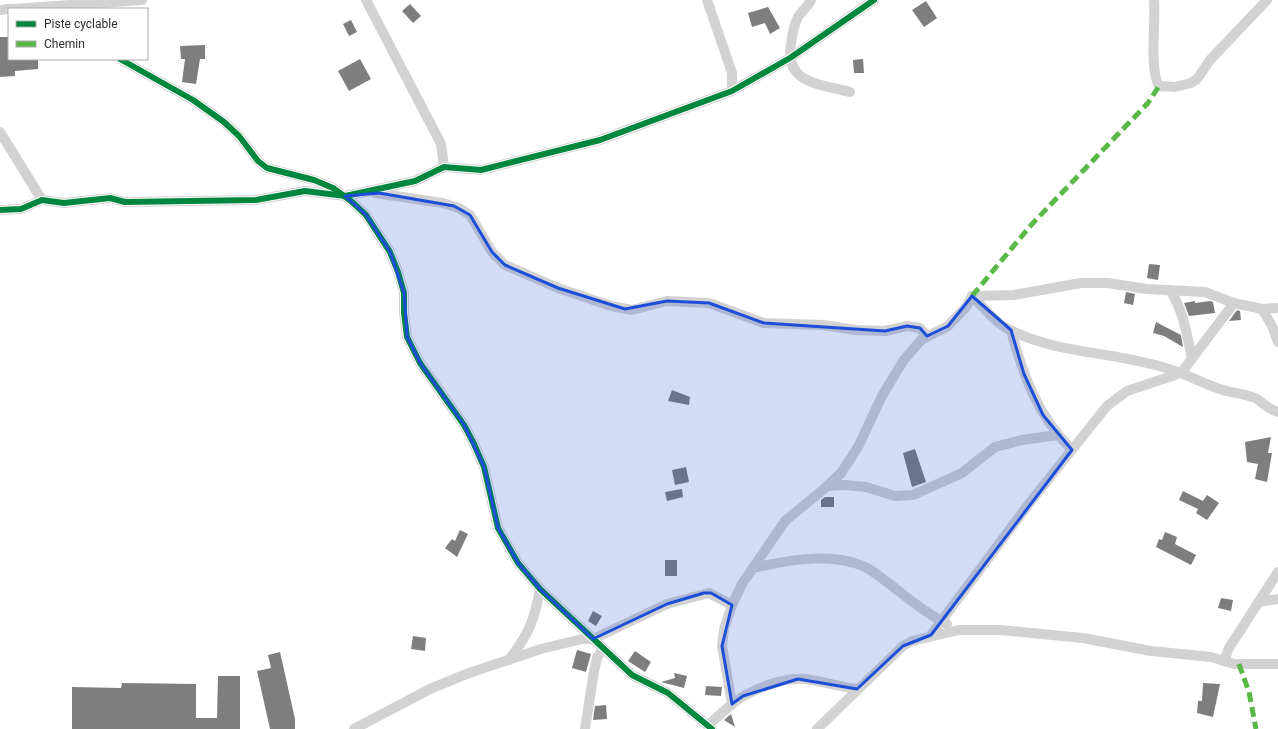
<svg xmlns="http://www.w3.org/2000/svg" width="1278" height="729" viewBox="0 0 1278 729" font-family="Roboto,sans-serif">
<style>
.building{fill:#7e7e7e}
.lines{fill:none;stroke-linecap:round;stroke-linejoin:round}
.street{stroke:#d2d2d2;stroke-width:10}
.quiet{stroke:#58b947;stroke-width:5;stroke-dasharray:10 5;stroke-linecap:butt}
.cycleway-casing{stroke:#fff;stroke-width:8}
.cycleway{stroke:#00873e;stroke-width:6}
.marked{fill:#1d4ed8;fill-opacity:0.2;stroke:#1d4ed8;stroke-width:3;stroke-linejoin:round}
</style>
<rect width="100%" height="100%" fill="#fff"/>
<g class="building">
<path d="M926,1L937,18L924,27L912,10Z"/>
<path d="M410,4L421,16L413,23L402,11Z"/>
<path d="M768,7L780,28L770,34L765,23L752,27L748,13Z"/>
<path d="M351,20L357,32L349,36L343,24Z"/>
<path d="M0,37H9V59H38V69L15,71V76L0,77Z"/>
<path d="M205,45V59H200L196,84L182,82L185,59H181L180,46Z"/>
<path d="M360,59L371,79L349,91L338,71Z"/>
<path d="M863,59L864,73H854L853,60Z"/>
<path d="M1149,264L1160,265L1158,280L1147,278Z"/>
<path d="M1126,292L1135,294L1133,305L1124,303Z"/>
<path d="M1195,301V303L1210,301L1213,302L1215,313L1189,316L1184,303Z"/>
<path d="M1237,310L1240,311L1241,320L1229,321Z"/>
<path d="M1156,322L1181,335L1183,347L1164,336L1153,333Z"/>
<path d="M672,390L690,397L689,405L668,401Z"/>
<path d="M1271,437L1268,453H1272L1267,482L1255,479L1258,464L1247,462L1245,442Z"/>
<path d="M915,449L926,482L912,487L903,453Z"/>
<path d="M686,467L689,482L675,485L672,470Z"/>
<path d="M682,489L683,497L667,501L665,492Z"/>
<path d="M1183,491L1203,501L1207,495L1219,503L1207,520L1196,513L1198,509L1179,500Z"/>
<path d="M825,497H834V507H821V500Z"/>
<path d="M460,530L468,534L457,557L445,548L452,539L455,541Z"/>
<path d="M1165,532L1177,537L1175,544L1196,555L1191,565L1156,547L1159,539L1162,540Z"/>
<rect x="665" y="560" width="12" height="16"/>
<path d="M1221,598L1233,600L1231,611L1218,608Z"/>
<path d="M593,611L602,616L596,626L588,621Z"/>
<path d="M413,636L426,638L425,651L411,649Z"/>
<path d="M577,650L591,654L586,672L572,668Z"/>
<path d="M635,651L651,662L645,672L628,661Z"/>
<path d="M280,652L295,719V729H270L257,671L271,668L268,655Z"/>
<path d="M674,673L687,676L684,688L661,682L675,678Z"/>
<path d="M218,676H240V729H72V687L121,688L122,683L196,684V718H217Z"/>
<path d="M1203,683L1220,684L1213,717L1197,713L1198,701H1202Z"/>
<path d="M706,686L722,687L721,696L705,695Z"/>
<path d="M606,705L607,719L593,720L595,706Z"/>
<path d="M731,714L735,727L724,720Z"/>
</g>
<g class="lines">
<g class="street">
<path d="M366,0L441,144L444,167"/>
<path d="M707,0L732,73V91"/>
<path d="M811,0C808,6 802,11 798,17C794,25 792,35 791,44C784,84 821,84 850,92"/>
<path d="M1154,0C1156,21 1149,69 1159,86L1175,87L1191,83L1197,79L1210,60L1267,0"/>
<path d="M13,9L142,0"/>
<path d="M0,10L9,9"/>
<path d="M120,59L193,100L224,122L239,136L258,161L267,168L314,180L333,188L351,201L366,215L390,252L398,272L404,293V313L407,337L420,363L464,425L474,444L484,467L498,528L518,563L540,589L632,675L668,693L712,729"/>
<path d="M0,132L42,200"/>
<path d="M375,193L443,203L459,208L470,215L492,252L505,265L558,288L611,306L632,310L667,301L709,303L764,323L823,325L856,330L885,331L907,326L920,328L927,336"/>
<path d="M0,210L21,209L42,200L64,203L110,198L125,202L256,200L305,191L345,196L415,181L444,167L481,170L600,140L732,91L790,58L874,0"/>
<path d="M1170,290C1184,312 1187,335 1192,359"/>
<path d="M972,296C983,306 994,322 1008,329C1058,355 1116,351 1169,369C1186,374 1202,383 1220,389C1231,393 1243,393 1255,398C1263,402 1268,410 1278,412"/>
<path d="M972,296L1014,295L1081,283H1108L1146,289L1205,292L1234,303L1262,309L1272,326L1278,342"/>
<path d="M1262,309L1278,308"/>
<path d="M1011,330C1023,376 1038,416 1072,450"/>
<path d="M827,486L845,485L866,487L895,496L913,495L962,473L995,447L1022,440L1058,435"/>
<path d="M753,568C788,560 840,550 872,571C897,588 919,610 947,624"/>
<path d="M1258,602L1278,599"/>
<path d="M931,635L1031,501L1107,406L1127,391L1181,373L1234,303"/>
<path d="M509,660C529,633 534,622 540,589"/>
<path d="M1224,661L1229,648L1278,572"/>
<path d="M732,704C750,690 782,677 805,679C822,681 840,687 857,689"/>
<path d="M708,725L732,704L722,646L724,629L732,605L742,584L785,521L824,489L841,473L851,458L859,445L882,396L903,361L921,340L948,326L966,307L972,296"/>
<path d="M354,729L430,689L469,673L541,649L582,639H593L667,604L709,593L732,605"/>
<path d="M585,729L594,671L597,658L603,648"/>
<path d="M817,729L903,646L912,641L959,630H1001L1083,638L1151,651L1211,657L1234,664H1278"/>
</g>
<g class="quiet">
<path d="M972,296L1032,224L1148,103L1159,86"/>
<path d="M1239,664L1249,692L1256,729"/>
</g>
<defs>
<g id="cycleway">
<path d="M120,59L193,100L224,122L239,136L258,161L267,168L314,180L333,188L351,201L366,215L390,252L398,272L404,293V313L407,337L420,363L464,425L474,444L484,467L498,528L518,563L540,589L632,675L668,693L712,729"/>
<path d="M0,210L21,209L42,200L64,203L110,198L125,202L256,200L305,191L345,196L415,181L444,167L481,170L600,140L732,91L790,58L874,0"/>
</g>
</defs>
<use href="#cycleway" class="cycleway-casing"/>
<use href="#cycleway" class="cycleway"/>
</g>
<path class="marked" d="M379,193L454,206L470,215L492,252L505,265L558,288L625,309L667,301L709,303L764,323L885,331L907,326L920,328L927,336L948,326L972,296L1011,330L1024,374L1043,415L1072,450L931,635L903,646L857,689L798,679L743,696L732,704L722,646L732,605L711,593H704L667,604L593,639L540,589L518,563L498,528L484,467L464,425L420,363L407,337L404,293L390,252L366,215L345,196Z"/>
<rect x="8" y="8" width="140" height="52" fill="#ffffff" stroke="#ababab"/>
<rect x="16" y="21" width="20" height="6" fill="#00873e" stroke="#ababab"/>
<text x="44" y="28" font-size="12" fill="#2d2d2d">Piste cyclable</text>
<rect x="16" y="41" width="20" height="6" fill="#58b947" stroke="#ababab"/>
<text x="44" y="48" font-size="12" fill="#2d2d2d">Chemin</text>
</svg>
